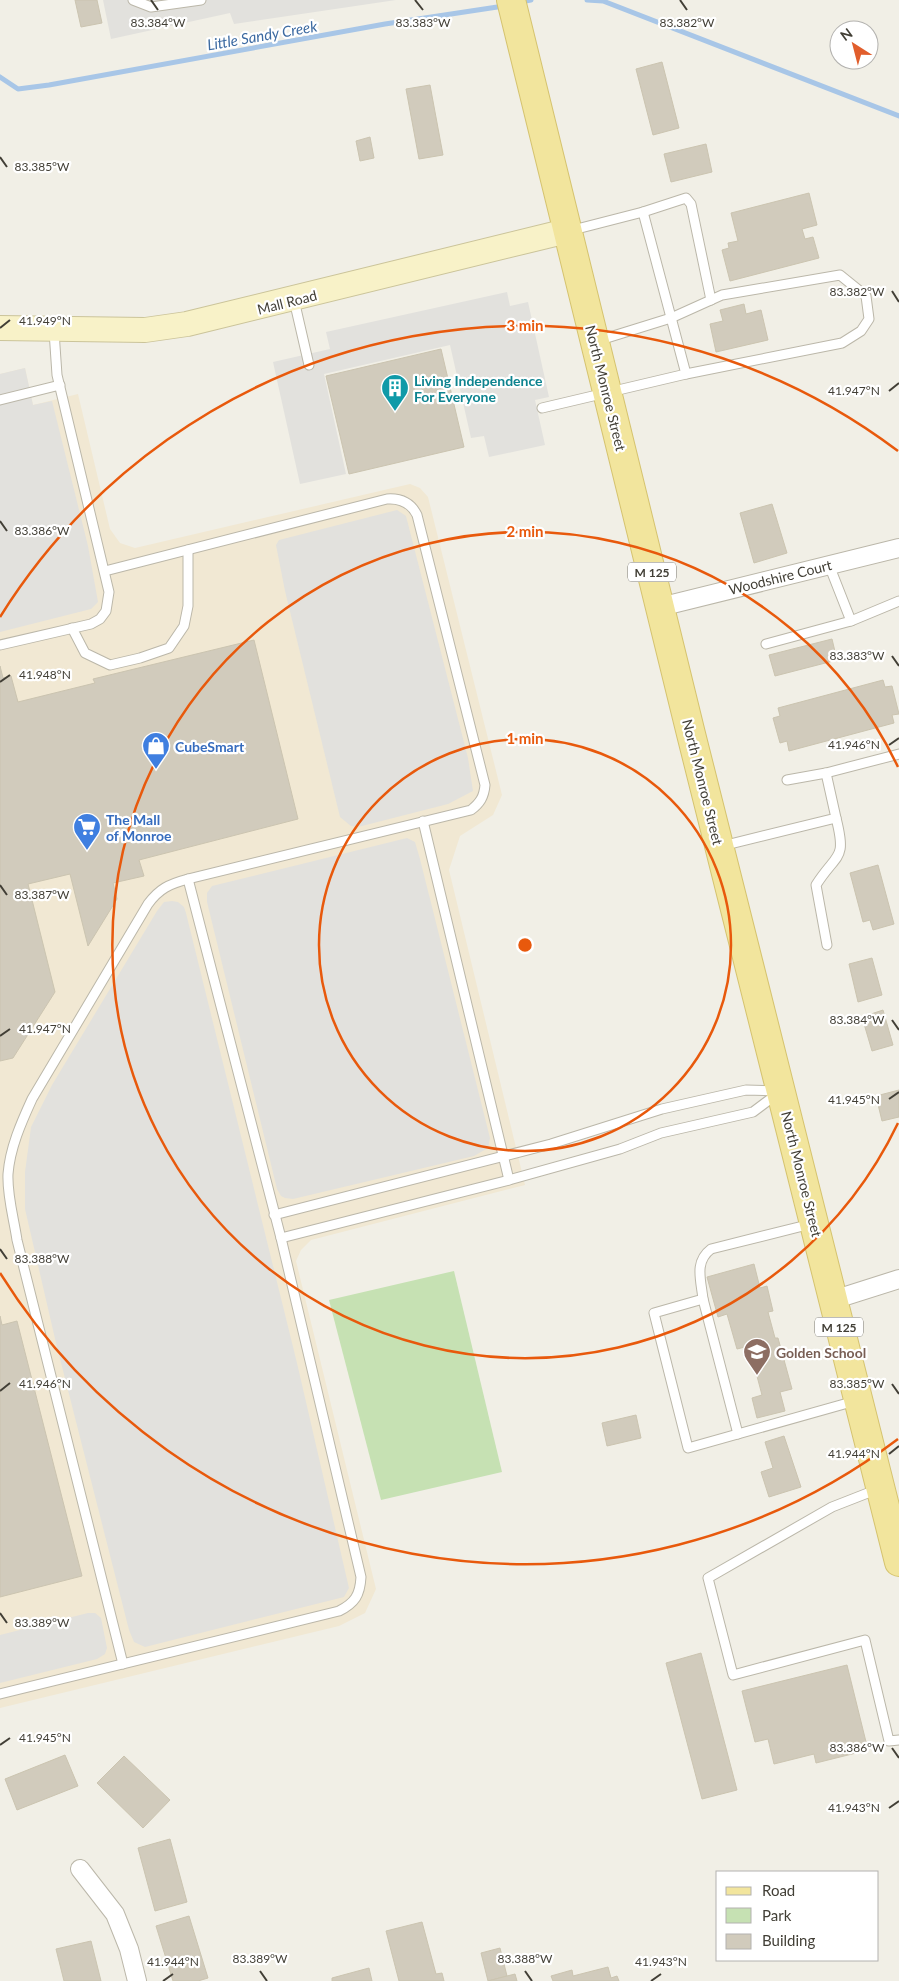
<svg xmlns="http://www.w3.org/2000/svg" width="899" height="1981" viewBox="0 0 899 1981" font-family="Lato,sans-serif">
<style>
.commercial{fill:#f1e8d3}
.green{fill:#c6e1b3}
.parking{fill:#e2e1dd}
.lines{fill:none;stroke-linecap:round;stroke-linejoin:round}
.stream{stroke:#a8c6e7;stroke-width:5}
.building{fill:#d1cbbc;stroke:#cbc4b0}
.lane-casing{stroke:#bbb7a9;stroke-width:11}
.street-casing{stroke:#bbb7a9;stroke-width:20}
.secondary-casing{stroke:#cbc49a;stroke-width:26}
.primary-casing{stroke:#d5c36f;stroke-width:30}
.lane{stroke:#fff;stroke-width:9}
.street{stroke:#fff;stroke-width:18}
.secondary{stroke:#f8f2c8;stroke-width:24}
.primary{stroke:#f2e59d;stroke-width:28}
.ticks{fill:none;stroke:#423f36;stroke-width:2}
.ring{fill:none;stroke:#e8590c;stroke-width:2.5}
.labels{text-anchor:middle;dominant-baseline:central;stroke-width:4.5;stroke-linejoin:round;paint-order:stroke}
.shield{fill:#fff;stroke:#7b7972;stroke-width:1}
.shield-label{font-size:12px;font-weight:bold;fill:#423f36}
.street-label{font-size:14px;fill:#423f36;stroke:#fff}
.culture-label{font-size:14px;font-weight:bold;fill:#0d838f;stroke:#fff;text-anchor:start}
.shop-label{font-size:14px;font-weight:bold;fill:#366cbe;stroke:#fff;text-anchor:start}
.education-label{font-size:14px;font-weight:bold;fill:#785e54;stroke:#fff;text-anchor:start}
.water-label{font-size:15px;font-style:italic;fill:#3c6aa1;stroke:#fff}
.ticks-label{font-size:12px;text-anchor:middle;fill:#423f36;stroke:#fff;stroke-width:4.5;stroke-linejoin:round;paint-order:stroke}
.centre{fill:#e8590c;stroke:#fff;stroke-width:2.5}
.ring-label{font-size:15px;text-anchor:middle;font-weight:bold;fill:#e8590c;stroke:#fff;stroke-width:4.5;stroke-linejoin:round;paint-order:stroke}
</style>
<rect width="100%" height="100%" fill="#f1efe6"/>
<path class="commercial" d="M25,368L33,405L78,394L110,529L120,543L135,548L410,484L420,488L428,497L502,795L493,815L460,836L449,870L525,1185L311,1240L301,1250L296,1261L376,1589L365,1613L339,1626L0,1708V374Z"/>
<path class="green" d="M454,1271L502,1472L381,1500L329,1300Z"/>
<g class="parking">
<path d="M103,0H396L234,24L230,13L111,39Z"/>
<path d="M507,292L510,306L528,302L549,397L535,400L545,445L489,457L484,436L471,438L450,345L324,374L346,474L300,484L273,362L330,349L326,332Z"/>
<path d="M25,368L33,405L52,401L88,546L98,602L91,609L0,632V374Z"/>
<path d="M397,510L406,516L468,758L473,791L448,804L358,827L351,826L340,817L285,591L276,545L279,540Z"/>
<path d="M407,838L415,842L420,859L490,1138L488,1148L474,1156L293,1199L285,1198L281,1196L277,1189L207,902V893L212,886Z"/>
<path d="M172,901L178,902L184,907L186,913L297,1363L349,1588L344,1597L145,1647L134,1642L129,1630L56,1343L25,1209V1172L31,1127L52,1085L157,911L164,902Z"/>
<path d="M88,1613H95L101,1618L107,1648L105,1654L97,1659L0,1683V1635Z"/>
</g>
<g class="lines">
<g class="stream">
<path d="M587,0L603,1L899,116"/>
<path d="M520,2L531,0"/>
<path d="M0,77L18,89L49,85L385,24L504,6"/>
</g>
</g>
<g class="building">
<path d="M75,0H97L102,23L81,27Z"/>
<path d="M662,62L679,128L653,135L636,69Z"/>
<path d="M430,85L443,155L419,159L406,89Z"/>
<path d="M370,137L374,158L360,161L356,141Z"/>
<path d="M706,144L712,172L671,182L664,154Z"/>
<path d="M809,193L817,225L802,229L805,239L813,237L819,258L730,281L722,250L729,248L728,243L738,241L731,213Z"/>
<path d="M744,304L746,314L761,310L768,340L716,352L710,324L723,321L720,310Z"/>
<path d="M441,349L464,447L349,474L326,376Z"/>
<path d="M772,504L787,553L754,563L740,513Z"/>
<path d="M832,639L837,660L775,676L769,655Z"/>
<path d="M254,640L298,819L139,860L144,876L113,883L117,899L88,946L70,874L28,884L55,992L13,1058L0,1061V666L3,678L11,676L18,702L95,683L93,679Z"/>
<path d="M883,680L885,687L892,686L899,714L892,715L894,723L789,751L787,741L780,743L773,718L780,716L778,708Z"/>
<path d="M878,865L894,924L873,930L870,920L863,922L850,873Z"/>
<path d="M872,958L882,995L858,1002L849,964Z"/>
<path d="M883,1010L893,1045L872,1051L862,1017Z"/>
<path d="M899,1090V1117L882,1121L876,1096Z"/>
<path d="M754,1264L760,1288L767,1286L773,1311L768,1312L775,1338H778L792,1389L780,1392L785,1411L757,1418L752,1398L762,1395L749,1346L737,1349L727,1314L718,1317L707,1277Z"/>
<path d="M0,1316L2,1325L17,1321L82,1576L0,1597Z"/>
<path d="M636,1415L641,1438L607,1446L602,1423Z"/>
<path d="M784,1436L801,1487L769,1497L761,1472L773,1468L765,1442Z"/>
<path d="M701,1653L737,1790L702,1799L666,1663Z"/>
<path d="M847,1665L868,1750L816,1763L814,1754L774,1764L768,1739L755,1742L742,1691Z"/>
<path d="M65,1755L78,1786L17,1810L5,1779Z"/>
<path d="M124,1756L170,1800L143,1828L97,1783Z"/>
<path d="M170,1839L187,1902L155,1911L138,1848Z"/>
<path d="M189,1916L208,1978L198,1981H173L156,1926Z"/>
<path d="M422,1922L436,1974L442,1973L444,1981H399L386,1931Z"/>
<path d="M91,1941L101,1981H64L56,1949Z"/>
<path d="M500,1948L507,1976L488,1981L481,1953Z"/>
<path d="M608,1967L611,1978L617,1976L619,1981H553L551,1976L572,1970L573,1976Z"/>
<path d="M369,1968L372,1981H332V1978Z"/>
<path d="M515,1974L517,1981H488L507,1976Z"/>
</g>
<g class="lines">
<defs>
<g id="lane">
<path d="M133,0L151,7L201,0"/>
<path d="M643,212L686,198L691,204L711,300"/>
<path d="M294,300L309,365"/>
<path d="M597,341L671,318L722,295L840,275L866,296L869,319L861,331L842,343L686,374"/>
<path d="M0,400L60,385"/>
<path d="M542,408L686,374L643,212L569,231"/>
<path d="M829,565L851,621L899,601"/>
<path d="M105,571L387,499C401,498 411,503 417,515L485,785C484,797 480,803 471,810L188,879C169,884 159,889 148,904L32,1099C21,1123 10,1148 8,1174C7,1196 14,1219 17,1240L123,1664"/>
<path d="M72,628L85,653L110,665L140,658L169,648L184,626L188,606V550"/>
<path d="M766,644L851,621"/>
<path d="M0,645L91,624L100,619L106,611L109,592L57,375L54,331"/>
<path d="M787,780L826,773L899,754"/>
<path d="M423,821L509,1180"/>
<path d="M722,846L836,818L826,773"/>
<path d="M827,945L816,885C837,852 847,861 836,818"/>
<path d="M274,1215L551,1144L662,1109L746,1090L779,1091"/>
<path d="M811,1224L711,1249C694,1262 701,1280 703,1299L654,1313L688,1448L855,1401"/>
<path d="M281,1238L509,1180L620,1149L661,1133L753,1112L777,1094"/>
<path d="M703,1299L738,1434"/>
<path d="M878,1489L832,1507L708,1578L733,1675L865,1640L889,1741L899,1740"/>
<path d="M0,1694L339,1611C355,1603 360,1595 361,1577L281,1238L188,879"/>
</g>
<g id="street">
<path d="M660,607L899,548"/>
<path d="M833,1300L899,1279"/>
<path d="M80,1869L115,1914L129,1949L137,1981"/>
</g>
<path id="secondary" d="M0,328L145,330L187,324L567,231"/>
<path id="primary" d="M511,0L691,734L899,1562"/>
</defs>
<use href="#lane" class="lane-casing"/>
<use href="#street" class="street-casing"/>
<use href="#secondary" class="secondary-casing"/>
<use href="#primary" class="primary-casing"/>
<use href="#lane" class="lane"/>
<use href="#street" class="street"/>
<use href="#secondary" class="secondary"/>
<use href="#primary" class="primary"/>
</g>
<path class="ticks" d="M151,0L158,10M415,0L423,10M680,0L687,10M0,157L7,167M892,291L899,302M0,328L10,320M889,391L899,383M0,521L7,531M892,656L899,666M0,682L10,675M889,745L899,738M0,885L7,895M892,1020L899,1030M0,1036L10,1029M889,1099L899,1092M0,1249L7,1259M892,1384L899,1394M0,1391L10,1383M889,1454L899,1446M0,1613L7,1623M0,1745L10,1738M892,1748L899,1758M889,1808L899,1801M260,1971L267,1981M525,1971L532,1981M163,1981L173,1974M651,1981L661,1974"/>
<g class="ring">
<circle cx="525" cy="945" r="206"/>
<path d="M898 1123A413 413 0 1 1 898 767"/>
<path d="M898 1439A619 619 0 0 1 0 1273M0 617A619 619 0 0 1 898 451"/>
</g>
<defs>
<symbol id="building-pin" viewBox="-11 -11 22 30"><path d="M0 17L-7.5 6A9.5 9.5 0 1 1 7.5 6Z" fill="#0f9aa8" stroke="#fff"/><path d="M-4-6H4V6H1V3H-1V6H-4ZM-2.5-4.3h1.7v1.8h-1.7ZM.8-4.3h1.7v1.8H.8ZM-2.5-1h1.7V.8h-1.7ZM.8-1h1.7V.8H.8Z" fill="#fff"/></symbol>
<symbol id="shop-pin" viewBox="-11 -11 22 30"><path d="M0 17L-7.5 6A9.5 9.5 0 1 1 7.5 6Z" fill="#3f7fe0" stroke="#fff"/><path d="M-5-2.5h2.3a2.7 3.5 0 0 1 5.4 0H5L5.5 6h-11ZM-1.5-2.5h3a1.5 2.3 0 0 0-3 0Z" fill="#fff"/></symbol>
<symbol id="supermarket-pin" viewBox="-11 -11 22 30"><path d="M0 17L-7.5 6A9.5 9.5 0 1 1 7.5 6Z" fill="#3f7fe0" stroke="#fff"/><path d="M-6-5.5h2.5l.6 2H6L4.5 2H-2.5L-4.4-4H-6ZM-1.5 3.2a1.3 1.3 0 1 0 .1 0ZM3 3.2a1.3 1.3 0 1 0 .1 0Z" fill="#fff"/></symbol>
<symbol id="school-pin" viewBox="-11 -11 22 30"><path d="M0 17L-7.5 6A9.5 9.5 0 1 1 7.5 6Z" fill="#8d6e63" stroke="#fff"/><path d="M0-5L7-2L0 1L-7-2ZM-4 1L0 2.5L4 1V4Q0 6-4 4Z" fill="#fff"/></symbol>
</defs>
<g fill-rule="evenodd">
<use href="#building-pin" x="379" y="372" width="32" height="43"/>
<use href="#shop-pin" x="140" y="730" width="32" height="43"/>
<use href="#supermarket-pin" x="71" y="811" width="32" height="43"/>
<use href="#school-pin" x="741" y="1336" width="32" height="43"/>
</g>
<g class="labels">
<g class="shield">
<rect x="628" y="562.5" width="48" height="19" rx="4"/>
<rect x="815" y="1317.5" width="48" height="19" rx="4"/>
</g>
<g class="shield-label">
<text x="652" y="572">M 125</text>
<text x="839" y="1327">M 125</text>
</g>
<g class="street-label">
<text transform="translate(287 302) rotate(-14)">Mall Road</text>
<text transform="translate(606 388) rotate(76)">North Monroe Street</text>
<text transform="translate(780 577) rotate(-14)">Woodshire Court</text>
<text transform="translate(703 782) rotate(76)">North Monroe Street</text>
<text transform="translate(802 1174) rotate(76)">North Monroe Street</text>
</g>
<g class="culture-label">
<text x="414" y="380">Living Independence<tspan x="414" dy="16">For Everyone</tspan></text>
</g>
<g class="shop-label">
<text x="175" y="746">CubeSmart</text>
<text x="106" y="819">The Mall<tspan x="106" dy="16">of Monroe</tspan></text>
</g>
<g class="education-label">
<text x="776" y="1352">Golden School</text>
</g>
<g class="water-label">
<text transform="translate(262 35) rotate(-10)">Little Sandy Creek</text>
</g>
</g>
<g class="ticks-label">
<text x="158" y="27">83.384°W</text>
<text x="423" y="27">83.383°W</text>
<text x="687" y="27">83.382°W</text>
<text x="42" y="171">83.385°W</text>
<text x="857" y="296">83.382°W</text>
<text x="45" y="325">41.949°N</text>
<text x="854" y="395">41.947°N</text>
<text x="42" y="535">83.386°W</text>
<text x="857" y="660">83.383°W</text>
<text x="45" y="679">41.948°N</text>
<text x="854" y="749">41.946°N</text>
<text x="42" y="899">83.387°W</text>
<text x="857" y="1024">83.384°W</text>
<text x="45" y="1033">41.947°N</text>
<text x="854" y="1104">41.945°N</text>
<text x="42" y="1263">83.388°W</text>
<text x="45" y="1388">41.946°N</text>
<text x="857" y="1388">83.385°W</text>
<text x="854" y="1458">41.944°N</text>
<text x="42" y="1627">83.389°W</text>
<text x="45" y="1742">41.945°N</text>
<text x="857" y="1752">83.386°W</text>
<text x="854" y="1812">41.943°N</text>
<text x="260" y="1963">83.389°W</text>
<text x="525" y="1963">83.388°W</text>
<text x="173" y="1966">41.944°N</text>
<text x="661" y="1966">41.943°N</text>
</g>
<circle cx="525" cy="945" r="8" class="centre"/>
<g class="ring-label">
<text x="525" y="331">3 min</text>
<text x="525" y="537">2 min</text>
<text x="525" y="744">1 min</text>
</g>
<rect x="716" y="1871" width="162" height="90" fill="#ffffff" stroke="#b3b2af"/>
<rect x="726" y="1887" width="25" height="8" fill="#f2e59d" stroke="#b3b2af"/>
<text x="762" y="1896" font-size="15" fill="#423f36">Road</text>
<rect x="726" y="1908" width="25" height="15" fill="#c6e1b3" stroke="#b3b2af"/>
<text x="762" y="1921" font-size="15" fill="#423f36">Park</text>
<rect x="726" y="1934" width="25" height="15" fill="#d1cbbc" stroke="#b3b2af"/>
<text x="762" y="1946" font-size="15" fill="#423f36">Building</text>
<g transform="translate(854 45) rotate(324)"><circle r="24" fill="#ffffff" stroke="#b3b2af"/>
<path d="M0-4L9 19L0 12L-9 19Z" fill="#e15e2c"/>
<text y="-8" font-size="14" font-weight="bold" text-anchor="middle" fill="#423f36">N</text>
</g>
</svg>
